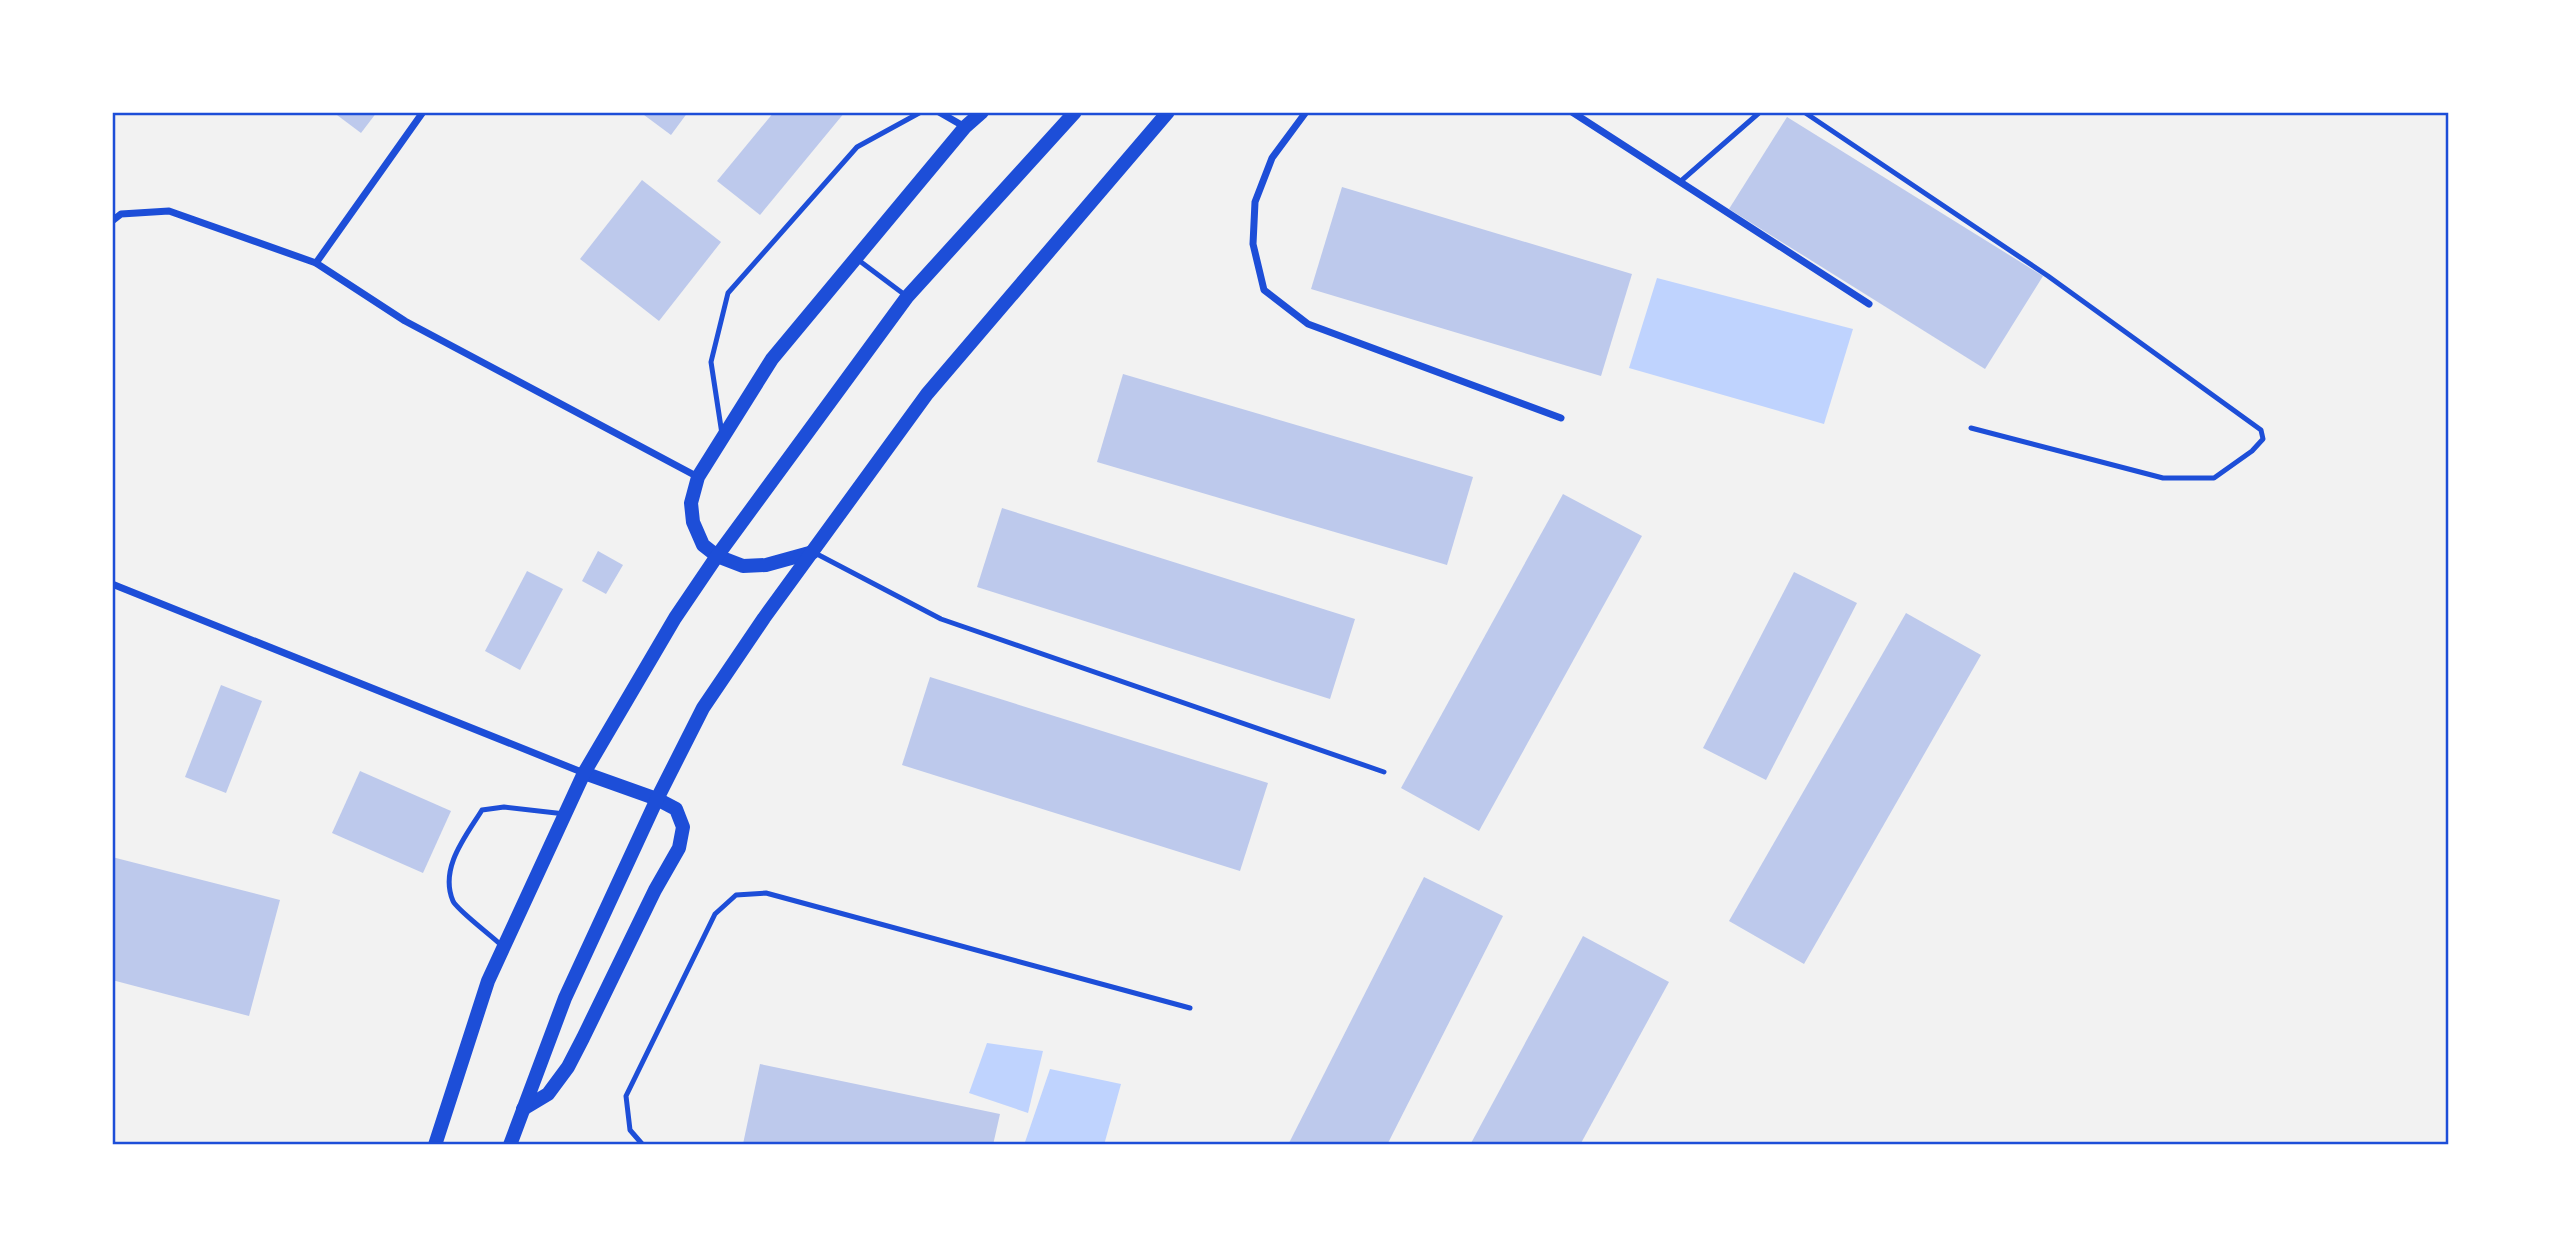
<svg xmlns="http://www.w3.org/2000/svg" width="2561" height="1257" viewBox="0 0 2561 1257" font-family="'Archivo Narrow',sans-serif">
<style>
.water{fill:#bfd3fe}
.building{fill:#bdc9ec}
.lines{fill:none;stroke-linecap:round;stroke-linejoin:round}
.service{stroke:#1d4ed8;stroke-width:5}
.minor{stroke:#1d4ed8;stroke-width:7}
.secondary{stroke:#1d4ed8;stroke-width:14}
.neatline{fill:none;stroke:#1d4ed8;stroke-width:2.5}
</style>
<rect width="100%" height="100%" fill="#f2f2f2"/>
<g class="water">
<path d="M1657,278L1853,329L1824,424L1629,368Z"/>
<path d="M987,1043L1043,1051L1028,1113L969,1093Z"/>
<path d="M1050,1069L1121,1084L1104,1145H1024Z"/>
</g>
<g class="building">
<path d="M333,112H377L361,133Z"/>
<path d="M640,112H688L671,135Z"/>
<path d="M774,112H845L760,215L717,181Z"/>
<path d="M1787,117L2043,276L1985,369L1729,209Z"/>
<path d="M642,180L721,242L659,321L580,259Z"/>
<path d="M1342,187L1632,274L1601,376L1311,289Z"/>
<path d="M1123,374L1473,477L1447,565L1097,462Z"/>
<path d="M1563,494L1642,536L1479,831L1401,788Z"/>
<path d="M1002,508L1355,619L1330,699L977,587Z"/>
<path d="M598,551L623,565L606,594L582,581Z"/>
<path d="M527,571L563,589L520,670L485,651Z"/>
<path d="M1794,572L1857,603L1766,780L1703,748Z"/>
<path d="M1906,613L1981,655L1804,964L1729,921Z"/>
<path d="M930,677L1268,783L1240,871L902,765Z"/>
<path d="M221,685L262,701L226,793L185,777Z"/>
<path d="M360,771L451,811L423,873L332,833Z"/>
<path d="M112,857L280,900L249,1016L112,980Z"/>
<path d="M1424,877L1503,916L1387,1145H1288Z"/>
<path d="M1583,936L1669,982L1580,1145H1470Z"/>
<path d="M760,1064L1000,1114L993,1145L743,1144Z"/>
</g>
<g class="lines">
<g class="service">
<path d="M1804,112L2048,276L2261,430L2263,439L2252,451L2214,478H2163L1971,428"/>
<path d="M1681,181L1760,112"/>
<path d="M857,259L905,295"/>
<path d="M722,434L711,362L728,293L857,147L921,112"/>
<path d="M815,553L941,619L1384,772"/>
<path d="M501,945C492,936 457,910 453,901C439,868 466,836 482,810L504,807L565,814"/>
<path d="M643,1145L630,1130L626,1096L715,914L736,895L766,893L1190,1008"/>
</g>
<g class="minor">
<path d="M423,112L316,263L405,321L698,477"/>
<path d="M939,112L965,127"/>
<path d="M1306,112L1272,158L1255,202L1253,244L1264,290L1308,324L1561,418"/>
<path d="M1572,112L1869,304"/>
<path d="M112,221L121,214L169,211L316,263"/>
<path d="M112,584L584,773"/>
</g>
<g class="secondary">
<path d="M813,552L766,565L743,566L717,556L703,545L693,522L691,503L698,477L772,359L965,127L982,112"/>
<path d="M523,1109L548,1094L568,1067L583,1038L655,890L679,848L683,827L676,809L657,799L584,773"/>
<path d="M435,1145L488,981L584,773L675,618L717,556L907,297L1075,112"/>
<path d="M510,1145L565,998L657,799L703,708L764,618L927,394L1168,112"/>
</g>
</g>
<rect width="2561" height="1257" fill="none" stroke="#ffffff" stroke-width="228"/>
<rect x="114" y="114" width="2333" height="1029" class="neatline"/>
</svg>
